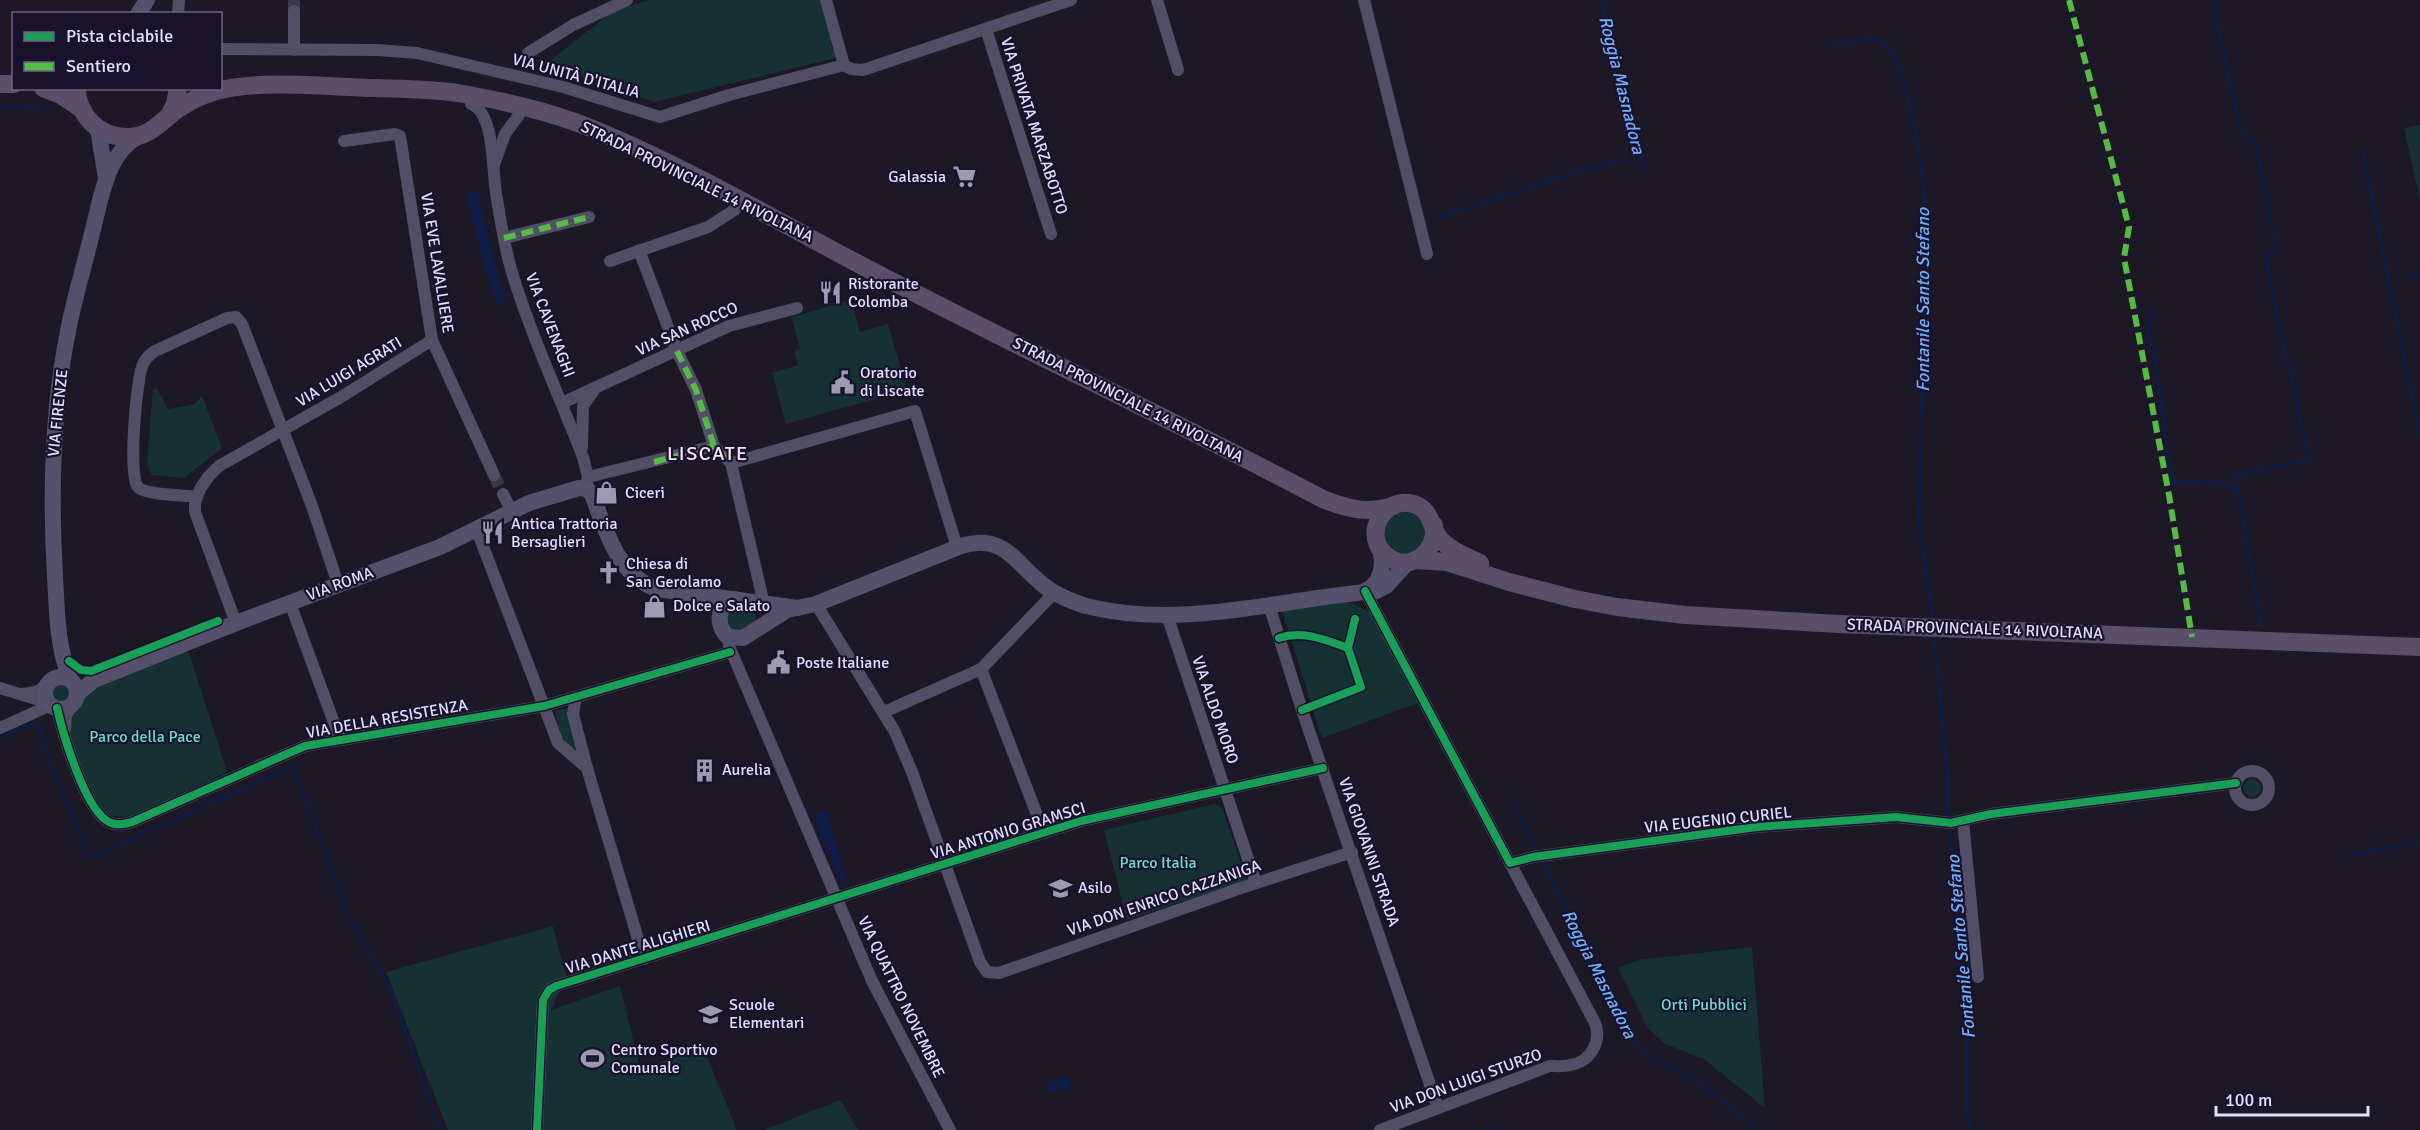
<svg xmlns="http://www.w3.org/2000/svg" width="2420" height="1130" viewBox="0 0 2420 1130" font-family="Signika,sans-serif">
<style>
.green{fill:#163134}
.water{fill:#0d1d48}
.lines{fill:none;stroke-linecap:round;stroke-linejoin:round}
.stream{stroke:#0d1d48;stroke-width:3}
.street-tunnel{stroke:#3a3646;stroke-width:12;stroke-dasharray:12 6;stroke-linecap:butt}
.street{stroke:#514e66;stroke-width:12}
.secondary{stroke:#55516c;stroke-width:16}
.primary{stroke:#5a4e6b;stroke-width:18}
.quiet{stroke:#58b947;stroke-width:6;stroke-dasharray:12 6;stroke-linecap:butt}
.cycleway-casing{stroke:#19122c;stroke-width:11}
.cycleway{stroke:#1a9f57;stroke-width:8}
.labels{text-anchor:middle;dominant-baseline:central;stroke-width:4.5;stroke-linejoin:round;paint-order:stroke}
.street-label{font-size:16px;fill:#e4defe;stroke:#19122c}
.poi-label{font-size:16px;fill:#e4defe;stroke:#19122c;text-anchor:start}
.park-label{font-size:16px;fill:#69e0cc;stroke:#19122c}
.water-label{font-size:18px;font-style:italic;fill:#6eaffd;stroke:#19122c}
.quarter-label{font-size:20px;letter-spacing:1.5px;fill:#fee0f1;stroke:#19122c}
</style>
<rect width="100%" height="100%" fill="#1c1826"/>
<g class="green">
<path d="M650,0H820L836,58L654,102L546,64L614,10Z"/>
<path d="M2420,125V200L2404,128Z"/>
<path d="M851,300L860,332L888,324L907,390L786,424L772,373L798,365L794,351L800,348L791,317Z"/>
<path d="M153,389H157L168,409L195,404L202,396L222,448L184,478L152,475L147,465Z"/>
<circle cx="1404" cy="533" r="22"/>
<path d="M1340,602L1352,603L1371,613L1418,703L1322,738L1282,611Z"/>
<path d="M732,606L751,609L756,615V620L742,633L729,629L725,614Z"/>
<path d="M188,649L227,772L133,815C124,817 115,819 107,813C97,806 71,747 70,735C69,723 76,705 84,697C102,676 161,660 188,649Z"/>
<circle cx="61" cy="692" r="9"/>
<path d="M568,708L578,751C558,739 561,732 555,711Z"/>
<circle cx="2252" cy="788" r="9"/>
<path d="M1215,804L1222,807L1247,880L1127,920L1104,830Z"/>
<path d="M553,926L566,976L551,1010L620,986L640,1068L704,1049L737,1130H448L386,972Z"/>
<path d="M1752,947V948L1765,1108L1705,1060L1666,1044L1655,1035L1647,1027L1618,968L1638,960Z"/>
<path d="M840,1100L858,1130H764Z"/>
</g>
<g class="water">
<path d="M478,192L493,259L507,302L497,305L483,261L467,194Z"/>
<path d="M826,809L847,885L843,886L812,815Z"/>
<path d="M1068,1076L1071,1087L1050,1093L1046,1083Z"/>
</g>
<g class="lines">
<g class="stream">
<path d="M1601,0L1643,171"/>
<path d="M2212,0L2241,133L2255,145L2270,208L2268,219L2277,240L2266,262L2309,460L2235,476L2261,623"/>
<path d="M1829,44C1847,49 1869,29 1885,45C1898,58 1902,77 1907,94C1941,217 1919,345 1920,470C1920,494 1917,520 1921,543C1926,569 1930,594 1932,620"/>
<path d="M0,107L51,108"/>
<path d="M2362,149L2420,435"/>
<path d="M1436,218L1572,173L1625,159"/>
<path d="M2410,275L2420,273"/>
<path d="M2153,310L2148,332L2155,357L2172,481C2194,484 2217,478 2236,489"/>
<path d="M1934,637L1948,779L1947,815"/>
<path d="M0,738L29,724L40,728L48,758L90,858L293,766L349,917L385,979L394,998L439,1130"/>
<path d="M1511,800L1537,852"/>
<path d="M1951,835L1960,966L1970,1004L1967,1033V1112L1970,1130"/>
<path d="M2349,855L2420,841"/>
<path d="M1542,861L1637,1050L1695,1079L1759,1130"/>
<path d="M1485,1130L1491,1128V1130"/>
</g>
<g class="street-tunnel">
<path d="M294,11V0"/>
<path d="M494,475L503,494"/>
</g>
<g class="street">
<path d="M826,0L844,65L851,69L863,70L1071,0"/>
<path d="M1157,0L1178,70"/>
<path d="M1364,0L1427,254"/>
<path d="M178,14L179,0"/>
<path d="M986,29L1051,234"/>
<path d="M220,49L378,50L417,53L563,87L660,117L729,95L844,65"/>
<path d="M294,50V11"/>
<path d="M528,53L573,25L627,0"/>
<path d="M471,104C495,113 492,170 496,193C500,218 504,244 511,269C530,333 559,395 583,457L588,477L585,488"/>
<path d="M344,141L395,134L400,136L432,340L494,475"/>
<path d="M494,165L505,134L519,115"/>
<path d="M504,238L589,217"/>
<path d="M639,250L677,351L696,390L714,446L731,463"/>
<path d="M610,261L708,227L736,209"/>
<path d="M562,403L729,326L797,308"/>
<path d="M582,447L583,406L594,390"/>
<path d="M731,463L915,411L957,547"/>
<path d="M731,463L764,604"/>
<path d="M588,477L714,446"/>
<path d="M503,494L511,510"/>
<path d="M196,497C184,495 145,495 138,487C128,477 136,379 143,364C146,358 150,354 155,351L227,318L236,317L242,324L312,506L338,584"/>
<path d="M476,528L558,743L587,768"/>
<path d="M1365,591L1510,863L1533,857L1757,827L1896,817L1951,823L1991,814L2236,783"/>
<path d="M290,603L340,739"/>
<path d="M816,604L895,732L912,772L980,962L987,972L999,973L1241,888L1352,852"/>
<path d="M1269,605L1302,710L1438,1108"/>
<path d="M1167,615L1256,883"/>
<path d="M236,623L195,512V503L200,489L209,476L219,466L341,397L432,340"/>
<path d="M729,646L872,981L950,1130"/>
<path d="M981,669L1044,833"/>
<path d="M0,688L49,703"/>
<path d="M23,694L35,692L47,686"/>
<path d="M576,697L573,714L587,768L644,959"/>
<path d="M57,708C63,734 85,810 109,822C116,826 124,824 132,822L305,746L544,706L730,652"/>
<path d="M884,712L981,669L1054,593"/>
<path d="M0,728L51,705"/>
<path d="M65,729L66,716L71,706"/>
<circle cx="2252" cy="788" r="17"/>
<path d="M1963,820L1978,977"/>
<path d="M537,1130L543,1000L549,990L556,986L1081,821L1323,768"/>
<path d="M1380,1130L1550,1066C1556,1066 1563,1067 1570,1065C1591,1062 1603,1040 1594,1021L1510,863"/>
</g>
<g class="secondary">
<path d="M138,14L147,0"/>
<path d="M98,129L106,178"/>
<path d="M1365,591C1382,584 1385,563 1379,547"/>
<path d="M735,599C717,604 715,625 728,637L743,638L787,610L816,604L961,546C1003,533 1014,561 1042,584C1055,595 1070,601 1086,606C1183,630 1280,599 1376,591L1386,586L1408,562"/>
<circle cx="61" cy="693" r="16"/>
<path d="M70,679C57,646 57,611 55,576C50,492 52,408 69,326C75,296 84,267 91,237C101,202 105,151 142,135"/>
<path d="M77,694L94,680L236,623L440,547L529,503L579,488L587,489L592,494C605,529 618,576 657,589L798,608"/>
</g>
<g class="primary">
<path d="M0,84H14"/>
<path d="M43,88L61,95L80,108"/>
<path d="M76,88C79,115 97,136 125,137C150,138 160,122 178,109C190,101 202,95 216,91C262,79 327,87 375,88C404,89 430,89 458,93C504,101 550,111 593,129C681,165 769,216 853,261C1009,343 1169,418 1325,500C1349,509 1368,514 1393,506"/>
<path d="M169,116L175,104L178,88"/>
<path d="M1434,525C1438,551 1410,574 1387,556C1361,536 1383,495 1414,504C1432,510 1430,527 1440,539C1451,551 1466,556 1480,563"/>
<path d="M1415,560L1447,562L1509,582L1575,599L1617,607L1685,615L1839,624L2420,647"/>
</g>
<g class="quiet">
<path d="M2069,0L2129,227L2124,258L2169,495L2192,637"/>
<path d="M504,238L589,217"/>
<path d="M677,351L696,390L714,446L731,463"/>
<path d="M654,462L714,446"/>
</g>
<defs>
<g id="cycleway">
<path d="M1365,591L1510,863L1533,857L1757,827L1896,817L1951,823L1991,814L2236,783"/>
<path d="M1279,638C1303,630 1326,640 1348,648L1355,619"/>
<path d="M69,661L81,670L91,671L218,621"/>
<path d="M57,708C63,734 85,810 109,822C116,826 124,824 132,822L305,746L544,706L730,652"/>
<path d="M1302,710L1361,687L1348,648"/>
<path d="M537,1130L543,1000L549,990L556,986L1081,821L1323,768"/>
</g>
</defs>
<use href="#cycleway" class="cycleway-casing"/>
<use href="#cycleway" class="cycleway"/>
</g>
<defs>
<symbol id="supermarket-bare" viewBox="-9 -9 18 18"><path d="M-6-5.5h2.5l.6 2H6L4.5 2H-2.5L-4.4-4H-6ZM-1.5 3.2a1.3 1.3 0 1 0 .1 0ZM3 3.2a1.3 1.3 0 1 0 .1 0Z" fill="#9e99b2" stroke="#19122c" stroke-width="2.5" paint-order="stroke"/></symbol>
<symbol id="restaurant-bare" viewBox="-9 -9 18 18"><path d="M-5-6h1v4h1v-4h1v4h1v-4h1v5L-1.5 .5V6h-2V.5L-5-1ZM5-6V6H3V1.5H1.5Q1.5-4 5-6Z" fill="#9e99b2" stroke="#19122c" stroke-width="2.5" paint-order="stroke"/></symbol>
<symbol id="civic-bare" viewBox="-9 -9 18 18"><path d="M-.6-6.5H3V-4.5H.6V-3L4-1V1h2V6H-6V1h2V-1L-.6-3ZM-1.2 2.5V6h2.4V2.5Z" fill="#9e99b2" stroke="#19122c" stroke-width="2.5" paint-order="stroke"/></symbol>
<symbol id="shop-bare" viewBox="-9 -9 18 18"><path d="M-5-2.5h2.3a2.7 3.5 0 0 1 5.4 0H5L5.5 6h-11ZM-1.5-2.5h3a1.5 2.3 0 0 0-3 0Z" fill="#9e99b2" stroke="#19122c" stroke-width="2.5" paint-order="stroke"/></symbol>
<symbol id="church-bare" viewBox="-9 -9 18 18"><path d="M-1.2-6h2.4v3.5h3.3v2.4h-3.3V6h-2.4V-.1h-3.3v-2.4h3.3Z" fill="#9e99b2" stroke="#19122c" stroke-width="2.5" paint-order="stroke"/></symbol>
<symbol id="building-bare" viewBox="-9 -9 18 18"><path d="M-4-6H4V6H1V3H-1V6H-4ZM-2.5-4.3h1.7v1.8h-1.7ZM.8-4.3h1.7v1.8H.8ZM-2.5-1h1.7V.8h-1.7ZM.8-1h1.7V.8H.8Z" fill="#9e99b2" stroke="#19122c" stroke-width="2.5" paint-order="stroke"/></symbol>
<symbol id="school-bare" viewBox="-9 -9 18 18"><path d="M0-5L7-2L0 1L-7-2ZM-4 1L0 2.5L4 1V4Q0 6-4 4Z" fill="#9e99b2" stroke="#19122c" stroke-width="2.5" paint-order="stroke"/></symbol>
<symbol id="stadium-bare" viewBox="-9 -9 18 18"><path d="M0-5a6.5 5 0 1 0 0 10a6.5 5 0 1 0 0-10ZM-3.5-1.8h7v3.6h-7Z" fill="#9e99b2" stroke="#19122c" stroke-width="2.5" paint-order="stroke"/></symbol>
</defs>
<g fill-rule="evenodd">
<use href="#supermarket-bare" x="948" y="160" width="33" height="33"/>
<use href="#restaurant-bare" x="814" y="276" width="33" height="33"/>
<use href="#civic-bare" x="826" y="366" width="33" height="33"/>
<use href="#shop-bare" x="590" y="476" width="33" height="33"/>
<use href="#restaurant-bare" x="476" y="516" width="33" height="33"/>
<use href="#church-bare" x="592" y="556" width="33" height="33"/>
<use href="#shop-bare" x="638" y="590" width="33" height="33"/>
<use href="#civic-bare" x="762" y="646" width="33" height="33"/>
<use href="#building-bare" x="688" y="754" width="33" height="33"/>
<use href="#school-bare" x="1044" y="872" width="33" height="33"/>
<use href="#school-bare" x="694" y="998" width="33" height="33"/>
<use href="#stadium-bare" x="576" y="1042" width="33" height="33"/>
</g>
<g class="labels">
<g class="street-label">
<text transform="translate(576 76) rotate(15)">VIA UNITÀ D'ITALIA</text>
<text transform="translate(1034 126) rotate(72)">VIA PRIVATA MARZABOTTO</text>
<text transform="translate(697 182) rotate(26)">STRADA PROVINCIALE 14 RIVOLTANA</text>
<text transform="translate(437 263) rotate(81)">VIA EVE LAVALLIERE</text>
<text transform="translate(550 325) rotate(69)">VIA CAVENAGHI</text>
<text transform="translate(687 329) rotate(-24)">VIA SAN ROCCO</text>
<text transform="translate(349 372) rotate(-31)">VIA LUIGI AGRATI</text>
<text transform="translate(1128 400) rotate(27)">STRADA PROVINCIALE 14 RIVOLTANA</text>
<text transform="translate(58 413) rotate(-84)">VIA FIRENZE</text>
<text transform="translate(340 584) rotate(-20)">VIA ROMA</text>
<text transform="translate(1975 629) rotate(2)">STRADA PROVINCIALE 14 RIVOLTANA</text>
<text transform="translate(1215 710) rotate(71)">VIA ALDO MORO</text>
<text transform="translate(387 719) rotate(-10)">VIA DELLA RESISTENZA</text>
<text transform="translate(1718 820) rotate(-6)">VIA EUGENIO CURIEL</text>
<text transform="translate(1008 831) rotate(-17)">VIA ANTONIO GRAMSCI</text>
<text transform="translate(1369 852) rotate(71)">VIA GIOVANNI STRADA</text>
<text transform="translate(1164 898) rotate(-19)">VIA DON ENRICO CAZZANIGA</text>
<text transform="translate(638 947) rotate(-17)">VIA DANTE ALIGHIERI</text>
<text transform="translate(901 997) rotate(64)">VIA QUATTRO NOVEMBRE</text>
<text transform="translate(1466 1081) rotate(-20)">VIA DON LUIGI STURZO</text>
</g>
<g class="poi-label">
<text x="946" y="177" text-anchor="end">Galassia</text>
<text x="848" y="284">Ristorante<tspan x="848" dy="18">Colomba</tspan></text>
<text x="860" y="373">Oratorio<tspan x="860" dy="18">di Liscate</tspan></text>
<text x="625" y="493">Ciceri</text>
<text x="511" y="524">Antica Trattoria<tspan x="511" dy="18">Bersaglieri</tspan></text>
<text x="626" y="564">Chiesa di<tspan x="626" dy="18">San Gerolamo</tspan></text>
<text x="673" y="606">Dolce e Salato</text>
<text x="796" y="663">Poste Italiane</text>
<text x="722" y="770">Aurelia</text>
<text x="1078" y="888">Asilo</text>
<text x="729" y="1005">Scuole<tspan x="729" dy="18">Elementari</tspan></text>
<text x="611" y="1050">Centro Sportivo<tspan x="611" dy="18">Comunale</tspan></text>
</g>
<g class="park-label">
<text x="145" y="737">Parco della Pace</text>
<text x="1158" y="863">Parco Italia</text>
<text x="1704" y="1005">Orti Pubblici</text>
</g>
<g class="water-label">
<text transform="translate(1622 85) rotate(76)">Roggia Masnadora</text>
<text transform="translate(1923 300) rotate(-90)">Fontanile Santo Stefano</text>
<text transform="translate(1961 947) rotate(-95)">Fontanile Santo Stefano</text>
<text transform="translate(1599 974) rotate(63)">Roggia Masnadora</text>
</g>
<g class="quarter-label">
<text x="708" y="453">LISCATE</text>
</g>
</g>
<rect x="12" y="12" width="210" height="78" fill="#19122c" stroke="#6a6480" stroke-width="1.5"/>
<rect x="24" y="32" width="30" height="9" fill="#1a9f57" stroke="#6a6480" stroke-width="1.5"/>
<text x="66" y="42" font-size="18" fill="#e4defe">Pista ciclabile</text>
<rect x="24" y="62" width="30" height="9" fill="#58b947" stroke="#6a6480" stroke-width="1.5"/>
<text x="66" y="72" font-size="18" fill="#e4defe">Sentiero</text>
<path d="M2216 1106v9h152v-9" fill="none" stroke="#e4defe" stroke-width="3"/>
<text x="2225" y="1106" font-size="18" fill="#e4defe" stroke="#19122c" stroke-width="4.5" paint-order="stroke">100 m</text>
</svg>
